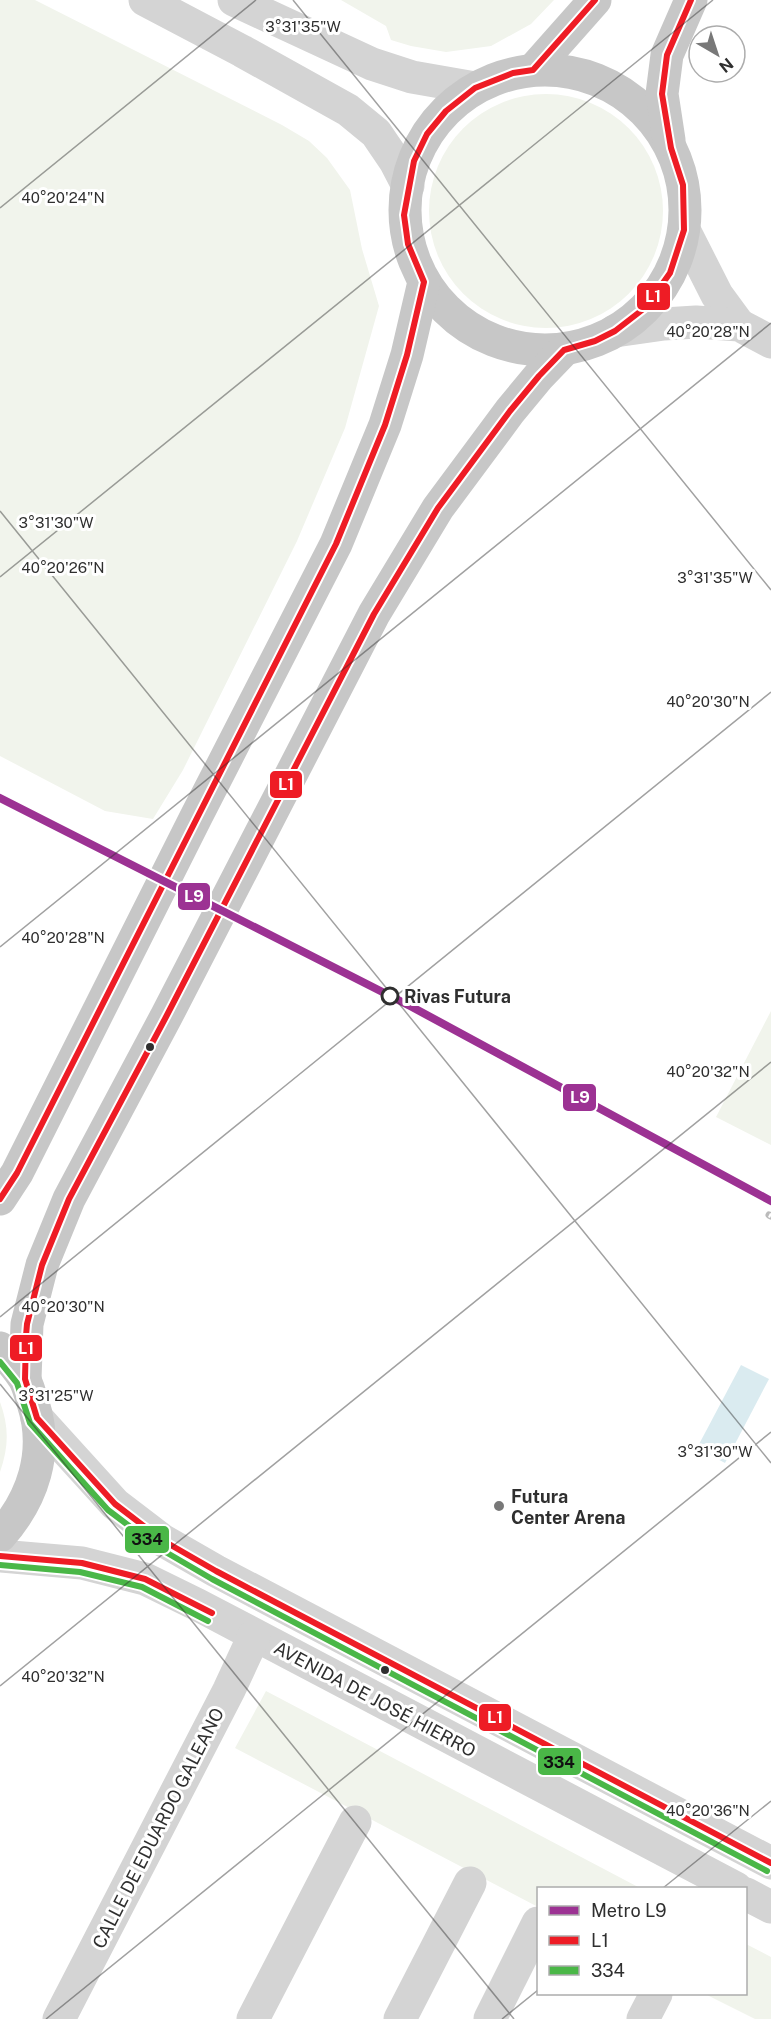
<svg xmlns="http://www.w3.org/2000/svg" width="771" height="2019" viewBox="0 0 771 2019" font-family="'Public Sans',sans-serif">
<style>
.green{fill:#f1f4ec}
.water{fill:#daebf0}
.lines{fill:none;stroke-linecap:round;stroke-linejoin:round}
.minor{stroke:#d4d4d4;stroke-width:33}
.major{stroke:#c7c7c7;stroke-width:33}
.rail-casing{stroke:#bbb;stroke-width:7}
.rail{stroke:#fff;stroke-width:4.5;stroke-dasharray:14;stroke-linecap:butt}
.bus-1-casing{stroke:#fff;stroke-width:10}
.bus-2-casing{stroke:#fff;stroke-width:10}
.bus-1{stroke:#ee1c25;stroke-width:6}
.bus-2{stroke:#4ab747;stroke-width:6}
.metro-1-casing{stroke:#fff;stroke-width:12}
.metro-1{stroke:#9c3293;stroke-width:8}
.ticks{fill:none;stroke:#2f2f2f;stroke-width:1.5;stroke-opacity:0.45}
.stop-dot{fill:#fff;stroke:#2f2f2f;stroke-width:3}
.bus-dot{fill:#2f2f2f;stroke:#fff;stroke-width:2}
.poi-dot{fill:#787878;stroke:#fff;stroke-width:2}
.labels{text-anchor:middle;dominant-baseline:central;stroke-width:6;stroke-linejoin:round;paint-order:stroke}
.stop-label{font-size:18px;font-weight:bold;fill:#2f2f2f;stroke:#fff;text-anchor:start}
.poi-label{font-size:18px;font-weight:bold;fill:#2f2f2f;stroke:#fff;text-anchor:start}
.street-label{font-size:18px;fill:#2f2f2f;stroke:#fff}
.ticks-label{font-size:15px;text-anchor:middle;fill:#2f2f2f;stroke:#fff;stroke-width:6;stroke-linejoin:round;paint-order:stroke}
.line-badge{stroke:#fff;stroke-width:2}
.badge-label{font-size:16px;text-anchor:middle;font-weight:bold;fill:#fff}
.pale-badge-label{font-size:16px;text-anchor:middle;font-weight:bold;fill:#111}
</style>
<rect width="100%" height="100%" fill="#fff"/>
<g class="green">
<path d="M0,0H35L282,125L309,141L327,158L350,190L362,249L379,306L345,428L297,541L183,770L153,819L105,811L0,756Z"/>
<path d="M341,0H554L531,24L491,46L446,52L411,46L391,40L386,26Z"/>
<circle cx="546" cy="211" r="117"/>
<path d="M771,1011V1145L716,1117Z"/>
<path d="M0,1402C9,1427 9,1446 0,1472Z"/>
<path d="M266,1691L640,1888H538V1907L235,1748Z"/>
<path d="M746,1944L771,1957V2019H755L705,1994H746Z"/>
</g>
<path class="water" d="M741,1365L769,1379L725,1463L697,1448Z"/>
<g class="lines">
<g class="minor">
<path d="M145,0L242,51L348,110L376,133L395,161L408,186"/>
<path d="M234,0L372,64L412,77L475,88"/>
<path d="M684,230L717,295L739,325"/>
<path d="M615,331L664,324L696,322L739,325L771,342"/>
<path d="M37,1418L115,1504L162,1540L216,1571L771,1863"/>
<path d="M0,1556L82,1563L145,1579L198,1605L736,1888"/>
<path d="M746,1894L771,1907"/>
<path d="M59,2019L229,1690L254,1636"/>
<path d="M253,2019L355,1822"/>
<path d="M400,2019L470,1883"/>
<path d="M490,2019L538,1923"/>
<path d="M643,2019L656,1994"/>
</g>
<g class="major">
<path d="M533,70L595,0"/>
<circle cx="545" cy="210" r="140"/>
<path d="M669,140L662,94L667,55L691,0"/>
<path d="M0,1199L17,1173L197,815L336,544L385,425L407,355L424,282"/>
<path d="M0,1348C8,1358 17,1367 23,1377C28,1384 30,1395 33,1403C49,1452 33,1499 0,1536"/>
<path d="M25,1379L27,1324L42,1265L69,1199L167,1015L374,614L438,508L510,411L539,376L564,350"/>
</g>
<defs>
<path id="rail" d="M769,1215L771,1216"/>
</defs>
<use href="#rail" class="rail-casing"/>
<use href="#rail" class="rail"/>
<defs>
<g id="bus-1">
<path d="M691,0L667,55L662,94L671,148L683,185L684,230L670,273L646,307L615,331L595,341L564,350L539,376L510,411L438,508L374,614L167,1015L69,1199L42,1265L27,1324L26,1336L25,1379L37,1418L115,1504L162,1540L216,1571L771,1863"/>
<path d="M0,1199L17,1173L336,544L385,425L407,355L424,282L408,244L404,215L414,161L427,134L446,111L475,88L513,73L533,70L595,0"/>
<path d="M0,1556L82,1563L145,1579L212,1613"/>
</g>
<g id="bus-2">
<path d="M0,1362L17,1383L30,1423L108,1510L157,1547L212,1579L767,1871"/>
<path d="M0,1565L80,1572L142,1587L208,1621"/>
</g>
</defs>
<use href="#bus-1" class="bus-1-casing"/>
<use href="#bus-2" class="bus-2-casing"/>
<use href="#bus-1" class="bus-1"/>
<use href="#bus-2" class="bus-2"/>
<defs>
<path id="metro-1" d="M0,798L412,1007L771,1201"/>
</defs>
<use href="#metro-1" class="metro-1-casing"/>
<use href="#metro-1" class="metro-1"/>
</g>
<path class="ticks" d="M293,0L771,590M0,208L256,0M0,511L771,1463M0,577L713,0M0,947L771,323M0,1317L771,692M0,1384L514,2019M0,1686L771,1062M663,1888L771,1801M46,2019L771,1432M502,2019L538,1990"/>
<circle class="stop-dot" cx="390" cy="996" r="8"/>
<g class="bus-dot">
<circle cx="150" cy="1047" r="5"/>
<circle cx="385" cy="1670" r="5"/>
</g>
<circle class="poi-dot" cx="499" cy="1506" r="6"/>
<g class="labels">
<g class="stop-label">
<text x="404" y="996">Rivas Futura</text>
</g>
<g class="poi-label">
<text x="511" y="1496">Futura<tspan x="511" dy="21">Center Arena</tspan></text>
</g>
<g class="street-label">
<text transform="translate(375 1699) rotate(28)">AVENIDA DE JOSÉ HIERRO</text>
<text transform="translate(158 1828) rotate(-63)">CALLE DE EDUARDO GALEANO</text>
</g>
</g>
<g class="ticks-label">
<text x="303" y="32">3°31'35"W</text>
<text x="63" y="203">40°20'24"N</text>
<text x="708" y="337">40°20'28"N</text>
<text x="56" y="528">3°31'30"W</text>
<text x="63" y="573">40°20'26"N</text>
<text x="715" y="583">3°31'35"W</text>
<text x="708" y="707">40°20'30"N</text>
<text x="63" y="943">40°20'28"N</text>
<text x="708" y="1077">40°20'32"N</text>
<text x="63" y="1312">40°20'30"N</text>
<text x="56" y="1401">3°31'25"W</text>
<text x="715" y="1457">3°31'30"W</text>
<text x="63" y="1682">40°20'32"N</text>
<text x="708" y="1816">40°20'36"N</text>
</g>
<g class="line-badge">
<rect x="636" y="282" width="35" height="29" rx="6" fill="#ee1c25"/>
<rect x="269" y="770" width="34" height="29" rx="6" fill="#ee1c25"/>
<rect x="177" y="882" width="34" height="29" rx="6" fill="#9c3293"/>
<rect x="562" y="1083" width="35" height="29" rx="6" fill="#9c3293"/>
<rect x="9" y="1334" width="34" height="28" rx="6" fill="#ee1c25"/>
<rect x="124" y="1525" width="46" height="29" rx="6" fill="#4ab747"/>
<rect x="478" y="1703" width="34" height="29" rx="6" fill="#ee1c25"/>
<rect x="537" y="1747" width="45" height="29" rx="6" fill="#4ab747"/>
</g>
<g class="badge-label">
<text x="653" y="302">L1</text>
<text x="286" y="790">L1</text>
<text x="194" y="902">L9</text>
<text x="580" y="1103">L9</text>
<text x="26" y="1354">L1</text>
<text x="495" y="1723">L1</text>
</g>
<g class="pale-badge-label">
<text x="147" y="1545">334</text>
<text x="559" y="1768">334</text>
</g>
<rect x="537" y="1887" width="210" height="108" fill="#ffffff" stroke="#acacac" stroke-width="1.5"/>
<rect x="549" y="1906" width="30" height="9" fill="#9c3293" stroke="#acacac" stroke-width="1.5"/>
<text x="591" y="1917" font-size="18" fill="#2f2f2f">Metro L9</text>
<rect x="549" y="1936" width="30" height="9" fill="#ee1c25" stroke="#acacac" stroke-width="1.5"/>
<text x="591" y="1947" font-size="18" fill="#2f2f2f">L1</text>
<rect x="549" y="1966" width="30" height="9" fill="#4ab747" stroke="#acacac" stroke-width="1.5"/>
<text x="591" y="1977" font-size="18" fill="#2f2f2f">334</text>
<g transform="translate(717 54) rotate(141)"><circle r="28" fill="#ffffff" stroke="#acacac" stroke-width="1.5"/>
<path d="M0-4.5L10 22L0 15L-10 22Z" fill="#787878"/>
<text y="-9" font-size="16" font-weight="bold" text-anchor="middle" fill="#2f2f2f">N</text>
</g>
</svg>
